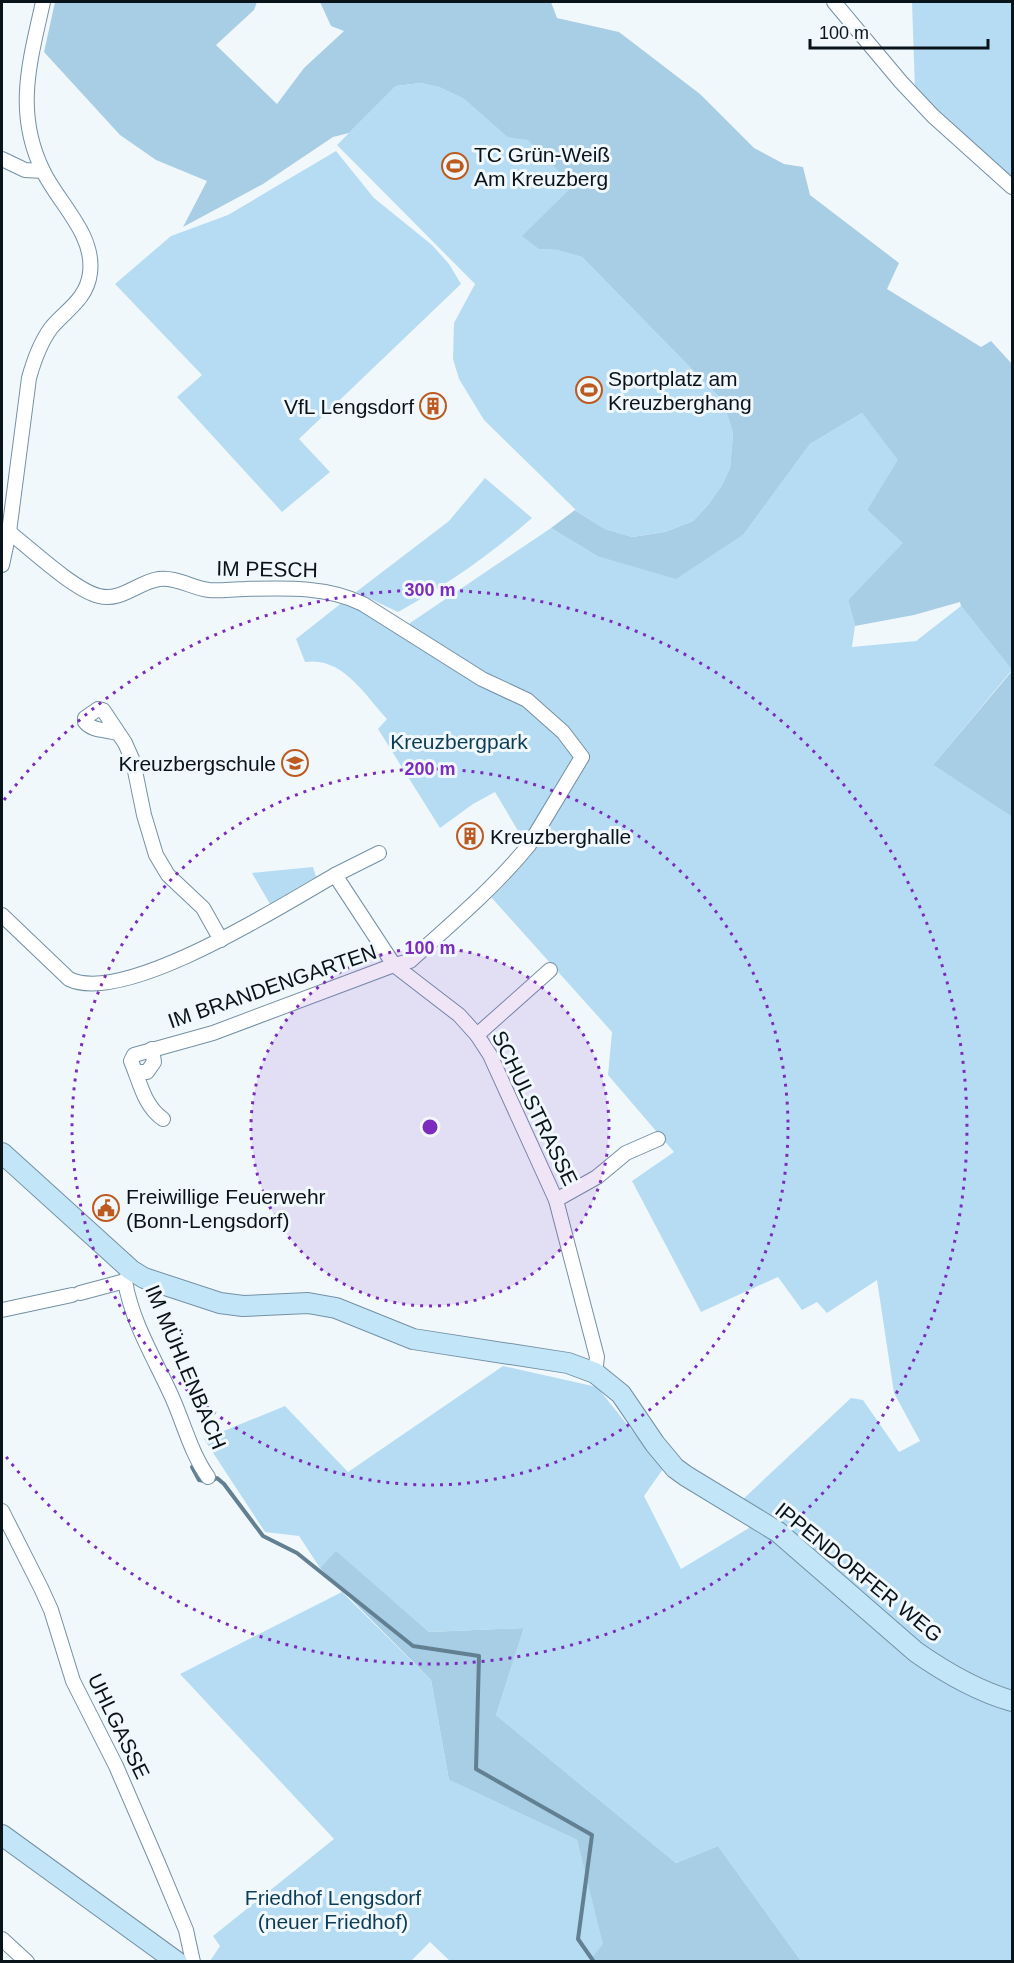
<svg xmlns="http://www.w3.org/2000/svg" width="1014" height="1963" viewBox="0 0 1014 1963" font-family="Helvetica,sans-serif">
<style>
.green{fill:#b6dcf4}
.forest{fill:#a8cee5}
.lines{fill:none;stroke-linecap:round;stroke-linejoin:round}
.stream{stroke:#628092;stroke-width:4}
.street-casing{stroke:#7391a4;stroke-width:16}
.secondary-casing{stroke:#7391a4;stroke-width:22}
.street{stroke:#fff;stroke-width:14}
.secondary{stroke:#c2e6f8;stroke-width:20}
.ring{fill:none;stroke:#7b2cbf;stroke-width:3;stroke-dasharray:3 6}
.labels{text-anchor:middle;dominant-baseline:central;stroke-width:6;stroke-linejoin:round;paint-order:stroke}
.poi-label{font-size:21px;fill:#08131a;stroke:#f1f8fc;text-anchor:start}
.street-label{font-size:21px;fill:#08131a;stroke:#f1f8fc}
.park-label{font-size:21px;fill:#0c3d56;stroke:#f1f8fc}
.centre{fill:#7b2cbf;stroke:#f1f8fc;stroke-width:3}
.ring-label{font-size:18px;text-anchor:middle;font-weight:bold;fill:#7b2cbf;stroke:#f1f8fc;stroke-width:6;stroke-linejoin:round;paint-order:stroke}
</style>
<rect width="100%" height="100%" fill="#f1f8fc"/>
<g class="green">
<path d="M912,2H1012V179L915,92Z"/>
<path d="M420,83L439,87L464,99L507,137L528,139L575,186L539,249L557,250L582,257L723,401L733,433L730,468L722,485L708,505L693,521L665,532L632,537L605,529L577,511L484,420L459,379L453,359L454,323L475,284L337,145L396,86Z"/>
<path d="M336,151L374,198L432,245L449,264L461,284L299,439L330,472L282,512L177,397L202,375L115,284L171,236L228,215Z"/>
<path d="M862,413L899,460L867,510L904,543L848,600L855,626L852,647L916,641L961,606L1012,670L933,765L1012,817V1961H801L718,1846L676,1863L496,1715L524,1628L429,1632L336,1552L320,1568L299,1536L265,1532L204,1439L285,1406L348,1472L503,1366L597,1387L663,1469L644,1496L681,1569L749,1528L741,1501L851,1398L863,1400L899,1452L920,1441L894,1393L877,1280L827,1313L817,1302L802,1310L778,1277L701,1312L632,1181L674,1152L608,1075L612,1032L490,896L588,759L565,729L409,629L410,623L551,528L597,556L744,534L810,444Z"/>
<path d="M485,478L532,518C491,554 446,586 398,612L356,592L449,521Z"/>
<path d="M344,601L355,605L525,703L578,757L524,841L495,792L473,804L440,828L378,729L387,719C365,695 342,656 305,662L296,639Z"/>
<path d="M313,867L316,877L270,904L252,873Z"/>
<path d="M342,1592L431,1680L449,1780L577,1840L604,1944L589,1962L450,1961L430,1942L411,1961H210L220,1946L213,1936L334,1839L180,1674Z"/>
</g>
<g class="forest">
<path d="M55,2H257L254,10L216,45L277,104L304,68L344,31L331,26L320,2H551L557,18L619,32L700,94L754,148L784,164L803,167L810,195L899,263L887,289L981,347L991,341L1012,364V670L961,606L960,602L914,615L855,626L848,600L903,543L867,510L898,460L862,413L810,444L744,534L676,579L597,556L551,528L575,510L605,529L632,537L665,532L693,521L708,505L722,485L730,468L733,433L723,401L582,257L557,250L539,249L522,236L573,186L528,140L507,137L464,99L439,87L420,83L396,86L349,133L333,137L263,184L183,227L207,181L156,160L120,135L44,52Z"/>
<path d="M1012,671V817L933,765Z"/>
<path d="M336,1551L429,1632L524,1628L496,1715L676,1863L718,1846L801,1961H589L603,1944L577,1840L449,1780L431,1680L320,1568Z"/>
</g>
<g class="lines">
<g class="stream">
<path d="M192,1467L199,1480L205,1481"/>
<path d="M213,1480L217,1478L224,1484L263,1536L297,1553L413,1646L479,1656L476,1769L592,1835L578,1939L594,1962"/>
</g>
<defs>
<g id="street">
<path d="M834,2L901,82L933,116L1012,187"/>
<path d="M2,159L25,170L43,171"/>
<path d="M9,532C31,549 74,590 99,596C121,602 138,582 159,579C177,577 192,588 209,590C220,591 233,589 245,589C285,588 327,586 363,604L482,679L527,700L563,732L582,757L529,845C494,888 451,924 410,961L394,965L213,1033L134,1055L131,1061C140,1082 144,1106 163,1119"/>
<path d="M2,565L9,532L29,378C34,360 40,343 51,328C66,310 87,299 90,273C95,234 59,204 43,171C14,112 30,61 43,2"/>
<path d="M119,734C108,729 93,732 85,722V718L98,709L103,710L125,743L133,761L144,815L156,855L168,875L203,908L221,940"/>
<path d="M335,875L379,853"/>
<path d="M2,915L69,979C124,1006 283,905 335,875L394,965L459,1015L477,1035L490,1055L556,1200L597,1357L595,1373"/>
<path d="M477,1035L550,970"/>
<path d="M136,1072H147L154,1062L152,1049"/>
<path d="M556,1200L597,1177L626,1153L658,1139"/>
<path d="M131,1270L125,1281C132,1323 155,1359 172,1397C184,1424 191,1453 208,1477"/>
<path d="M80,1293L125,1281"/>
<path d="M2,1310L72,1295"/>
<path d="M2,1511L41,1588L51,1610L73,1681L116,1766L158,1863L186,1930L193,1962"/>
<path d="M2,1939L27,1962"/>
</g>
<g id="secondary">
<path d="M2,1153L131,1270L144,1278L220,1303L243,1306L308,1303L336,1308L413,1339L568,1363L595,1373L621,1394L655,1444L675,1468L686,1476L778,1532L916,1652C946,1673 977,1691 1012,1701"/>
<path d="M2,1835L177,1962"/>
</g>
</defs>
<use href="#street" class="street-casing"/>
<use href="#secondary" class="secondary-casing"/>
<use href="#street" class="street"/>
<use href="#secondary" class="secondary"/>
</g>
<circle cx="430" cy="1127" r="179" fill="#7b2cbf" fill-opacity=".12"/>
<g class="ring">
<circle cx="430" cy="1127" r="179"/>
<circle cx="430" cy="1127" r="358"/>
<path d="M4 800A537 537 0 1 1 4 1454"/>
</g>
<defs>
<symbol id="stadium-ring" viewBox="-11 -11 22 22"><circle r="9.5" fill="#f1f8fc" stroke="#bc5a1f" stroke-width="1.5"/><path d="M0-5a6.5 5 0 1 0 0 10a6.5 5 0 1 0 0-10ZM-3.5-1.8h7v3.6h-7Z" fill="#bc5a1f"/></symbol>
<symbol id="building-ring" viewBox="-11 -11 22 22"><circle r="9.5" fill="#f1f8fc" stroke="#bc5a1f" stroke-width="1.5"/><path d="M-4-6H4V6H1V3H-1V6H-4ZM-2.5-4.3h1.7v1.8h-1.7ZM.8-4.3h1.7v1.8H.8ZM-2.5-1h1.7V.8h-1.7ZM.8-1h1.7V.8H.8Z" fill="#bc5a1f"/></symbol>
<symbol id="school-ring" viewBox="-11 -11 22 22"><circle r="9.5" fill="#f1f8fc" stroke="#bc5a1f" stroke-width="1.5"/><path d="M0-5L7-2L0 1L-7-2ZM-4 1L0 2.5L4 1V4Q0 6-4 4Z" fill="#bc5a1f"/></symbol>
<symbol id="civic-ring" viewBox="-11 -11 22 22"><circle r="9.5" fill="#f1f8fc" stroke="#bc5a1f" stroke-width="1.5"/><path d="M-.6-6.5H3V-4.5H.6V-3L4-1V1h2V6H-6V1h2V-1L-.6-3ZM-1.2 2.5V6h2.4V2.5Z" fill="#bc5a1f"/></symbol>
</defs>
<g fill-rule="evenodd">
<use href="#stadium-ring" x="440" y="151" width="30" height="30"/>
<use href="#stadium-ring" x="574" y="375" width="30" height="30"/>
<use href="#building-ring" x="418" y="391" width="30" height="30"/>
<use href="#school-ring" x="280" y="748" width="30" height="30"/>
<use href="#building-ring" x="455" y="821" width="30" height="30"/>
<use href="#civic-ring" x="91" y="1193" width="30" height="30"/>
</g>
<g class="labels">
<g class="poi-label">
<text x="474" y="154">TC Grün-Weiß<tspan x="474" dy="24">Am Kreuzberg</tspan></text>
<text x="608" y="378">Sportplatz am<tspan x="608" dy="24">Kreuzberghang</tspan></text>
<text x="414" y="406" text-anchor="end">VfL Lengsdorf</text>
<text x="276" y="763" text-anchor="end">Kreuzbergschule</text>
<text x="490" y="836">Kreuzberghalle</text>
<text x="126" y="1196">Freiwillige Feuerwehr<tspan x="126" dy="24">(Bonn-Lengsdorf)</tspan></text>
</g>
<g class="street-label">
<text transform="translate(267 569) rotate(1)">IM PESCH</text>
<text transform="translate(272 986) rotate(-19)">IM BRANDENGARTEN</text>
<text transform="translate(535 1108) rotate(64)">SCHULSTRASSE</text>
<text transform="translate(186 1367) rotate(67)">IM MÜHLENBACH</text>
<text transform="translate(859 1572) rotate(39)">IPPENDORFER WEG</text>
<text transform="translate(119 1726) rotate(64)">UHLGASSE</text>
</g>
<g class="park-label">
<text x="459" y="741">Kreuzbergpark</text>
<text x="333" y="1897">Friedhof Lengsdorf<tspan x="333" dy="24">(neuer Friedhof)</tspan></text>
</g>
</g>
<circle cx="430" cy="1127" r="9" class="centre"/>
<g class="ring-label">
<text x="430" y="596">300 m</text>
<text x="430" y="775">200 m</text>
<text x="430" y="954">100 m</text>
</g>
<rect width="1014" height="1963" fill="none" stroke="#08131a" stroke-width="6"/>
<path d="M810 39v9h178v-9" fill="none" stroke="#08131a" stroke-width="3"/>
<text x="819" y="39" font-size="18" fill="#08131a" stroke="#f1f8fc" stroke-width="4.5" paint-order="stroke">100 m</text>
</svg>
